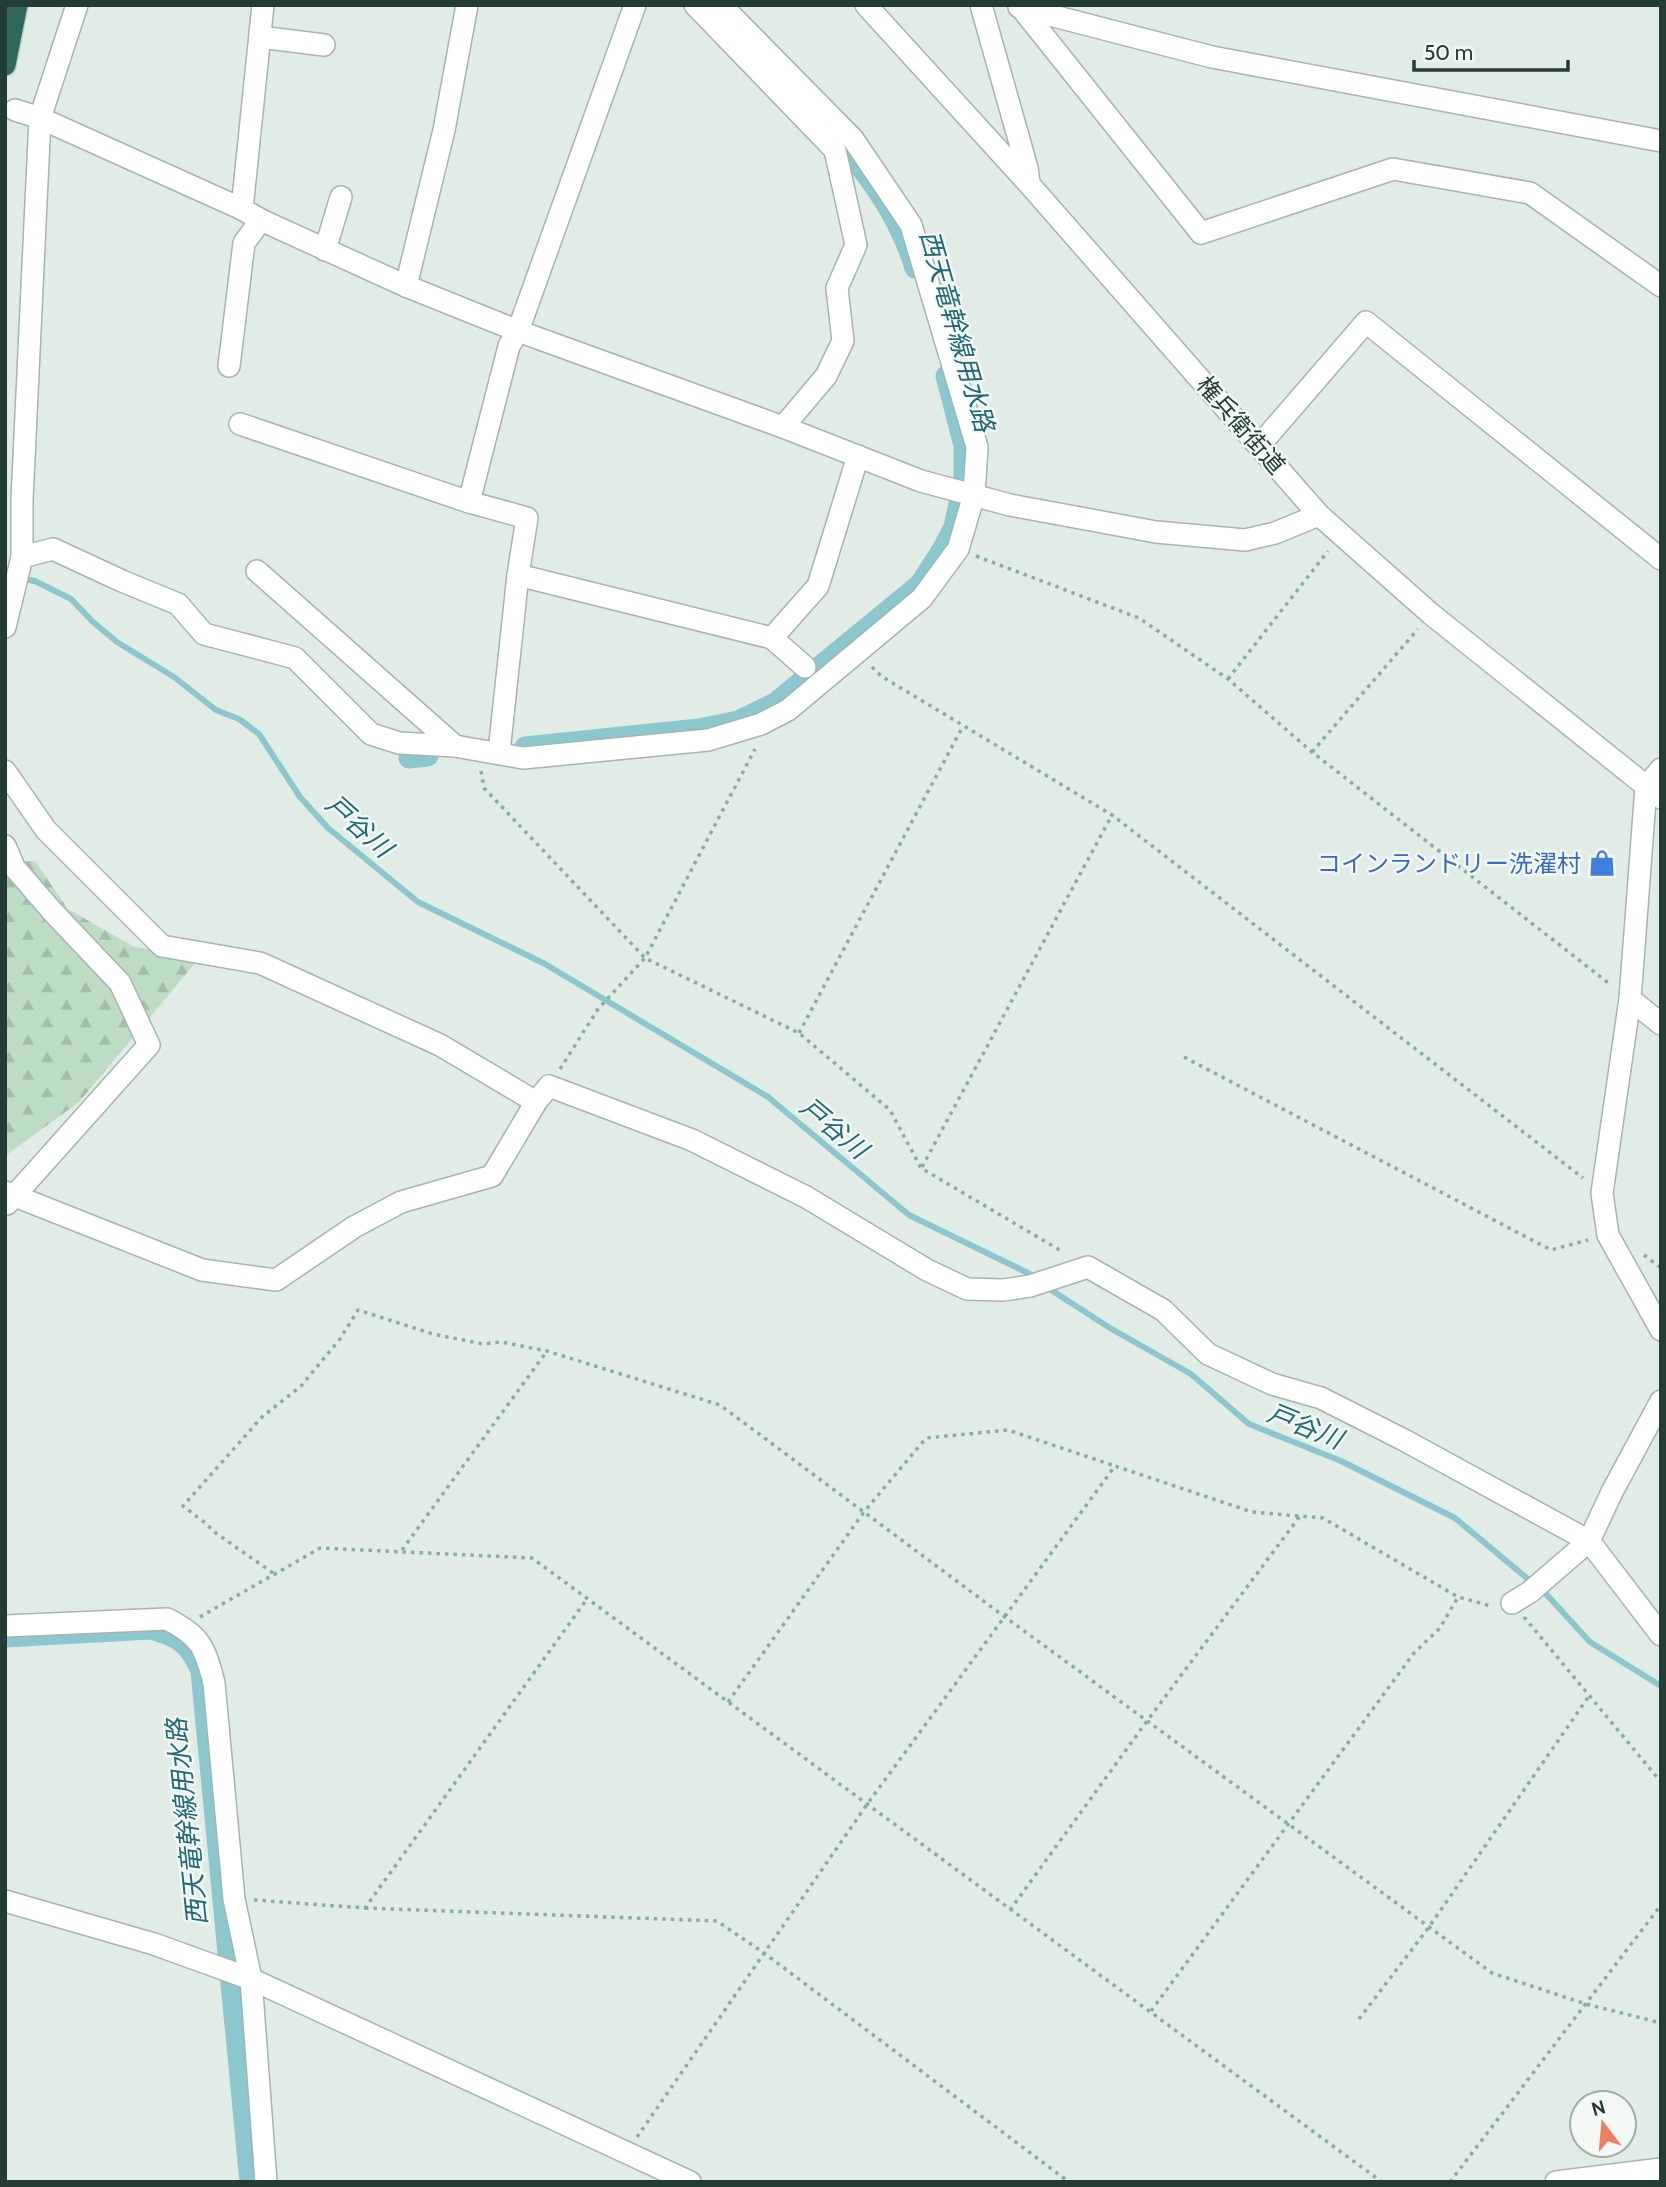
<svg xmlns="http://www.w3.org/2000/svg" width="1666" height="2187" viewBox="0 0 1666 2187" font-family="Cabin,'Noto Sans JP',sans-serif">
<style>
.forest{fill:url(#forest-firs)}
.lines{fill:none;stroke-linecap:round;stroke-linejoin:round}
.stream{stroke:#8cc7cf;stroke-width:6}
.canal{stroke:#8cc7cf;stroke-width:21}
.minor-casing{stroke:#a5b4ae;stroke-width:24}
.highway-casing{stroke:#c1c8c6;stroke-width:24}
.path{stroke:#84aea0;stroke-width:3.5;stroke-dasharray:3.5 5;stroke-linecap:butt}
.minor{stroke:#fff;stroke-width:21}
.highway{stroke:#2f685b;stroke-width:21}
.labels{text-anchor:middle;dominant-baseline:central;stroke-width:5;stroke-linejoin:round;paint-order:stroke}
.street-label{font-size:24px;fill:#233c35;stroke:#f3f8f5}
.shop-label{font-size:24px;fill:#366cbe;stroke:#f3f8f5;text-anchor:end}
.water-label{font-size:26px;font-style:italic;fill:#1f6a76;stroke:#f3f8f5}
</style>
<defs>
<pattern id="forest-firs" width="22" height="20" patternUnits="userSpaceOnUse" patternTransform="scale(1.75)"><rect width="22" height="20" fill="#bcdcc4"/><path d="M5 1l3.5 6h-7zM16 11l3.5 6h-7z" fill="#a1bea9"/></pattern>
</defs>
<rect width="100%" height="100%" fill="#e2ece7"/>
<path class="forest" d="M35,861L68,909L134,947L201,956L79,1102L5,1156V862Z"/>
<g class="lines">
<g class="stream">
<path d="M5,576L35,581L71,599L92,621L117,642L174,677L216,710L239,719L259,734L300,797L328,828L418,902L545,964L768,1097L909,1215L1030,1274L1036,1279"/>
<path d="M1045,1286L1110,1328L1191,1374L1249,1424L1341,1461L1455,1518L1547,1595L1590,1642L1661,1686"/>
</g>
<g class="canal">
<path d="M826,128C865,168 899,215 915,268"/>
<path d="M525,747L699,729L738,721L775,703L920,584L942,550L954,527L964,481V446L946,376"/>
<path d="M409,758L428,756"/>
<path d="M5,1637L150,1629C178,1636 190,1644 201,1671L250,2182"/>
</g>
<defs>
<g id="minor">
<path d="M695,5L835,150L856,245L837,288L843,341L826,376L783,427"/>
<path d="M866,5L1029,184L1319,515L1431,614L1661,798"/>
<path d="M981,5L1027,168L1029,182"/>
<path d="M1019,7L1212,57L1661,141"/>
<path d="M1023,10L1201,233L1393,169L1530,193L1661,286"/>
<path d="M260,37L324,45"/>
<path d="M15,110L40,118L242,209L261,220L406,286L518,331L783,427L921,481L1010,505L1156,532L1245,540L1275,533L1319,515"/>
<path d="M242,209L263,5"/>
<path d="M325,250L341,197"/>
<path d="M406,286L444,130L467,5"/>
<path d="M229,366L244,243L261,220"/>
<path d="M240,424L469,502"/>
<path d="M1259,446L1366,322L1661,559"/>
<path d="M22,557L53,549L122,581L178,604L204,634L295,658L371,734L399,743L455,746L523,758L708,740L761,724L788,710L922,598L958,549L974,495L977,447L911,225L853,139L721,5"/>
<path d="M257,571L455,746"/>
<path d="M518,575L772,638L805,667"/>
<path d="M5,627L22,557V500L40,118L77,5"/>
<path d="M772,638L818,586L858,456"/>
<path d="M499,752L518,575L527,518L469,502L509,346L518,331L635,5"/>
<path d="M1661,769L1646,787L1630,999L1602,1193L1608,1235L1661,1330"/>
<path d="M5,771L46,830L162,946L260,963L440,1045L536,1102"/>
<path d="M5,846L14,867L52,911L120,983L149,1045L7,1204"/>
<path d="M1630,999L1661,1024"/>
<path d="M5,1192L202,1270L276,1280L354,1227L401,1202L492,1176L536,1102L549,1086L692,1140L806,1197L927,1270L967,1289L1003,1290L1030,1286L1088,1267L1163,1310L1208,1354L1272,1384L1321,1398L1404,1440L1589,1541L1661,1635"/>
<path d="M1512,1603L1530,1592L1589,1541L1612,1492L1661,1401"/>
<path d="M5,1626L167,1619C201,1636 205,1648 214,1683L234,1899L251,1979L266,2182"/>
<path d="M5,1901L154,1944L251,1979L690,2182"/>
<path d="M1556,2182L1661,2169"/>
</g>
<path id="highway" d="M5,65L17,5"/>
</defs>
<use href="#minor" class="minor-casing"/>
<use href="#highway" class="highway-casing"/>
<g class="path">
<path d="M976,556L1139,618L1228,679L1312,752L1611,985"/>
<path d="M872,667L881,676L1112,815L1583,1178"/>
<path d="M1228,679L1328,551"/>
<path d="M1312,752L1418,629"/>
<path d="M481,771L484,788L645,958L799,1033L890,1110L921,1168L1063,1252"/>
<path d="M799,1033L963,726"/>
<path d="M1184,1057L1551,1250L1588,1240"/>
<path d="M560,1069L598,1009L645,958L755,749"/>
<path d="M922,1167L1112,815"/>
<path d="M1644,1255L1661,1268"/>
<path d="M402,1550L547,1351"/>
<path d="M273,1573L217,1534L204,1522L183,1506L262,1417L301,1386L340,1339L358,1310L433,1334L483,1344L501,1342L547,1351L720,1405L1005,1617L1492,1973L1586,2004L1661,2023"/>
<path d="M200,1617L320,1548L532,1558L1382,2182"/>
<path d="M1524,1617L1661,1782"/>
<path d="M728,1702L864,1512L926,1438L1008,1430L1115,1466"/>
<path d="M254,1900L365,1908L587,1599"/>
<path d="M365,1908L717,1921L764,1953L1069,2182"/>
<path d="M1010,1910L1147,1721L1300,1516"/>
<path d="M1151,2011L1414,1653L1440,1628L1458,1597"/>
<path d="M1359,2019L1429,1927L1589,1696"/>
<path d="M637,2137L868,1803L1115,1466L1252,1512L1323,1518L1458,1597L1491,1606"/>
<path d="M1450,2182L1661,1905"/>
</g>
<use href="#minor" class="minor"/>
<use href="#highway" class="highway"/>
</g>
<defs>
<symbol id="shop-bare" viewBox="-9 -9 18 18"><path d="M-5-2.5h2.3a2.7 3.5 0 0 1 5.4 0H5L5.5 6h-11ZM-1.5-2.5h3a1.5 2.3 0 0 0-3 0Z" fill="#3f7fe0" stroke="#f3f8f5" stroke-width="2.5" paint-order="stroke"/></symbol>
</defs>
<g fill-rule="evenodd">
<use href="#shop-bare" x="1583" y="844" width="38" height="38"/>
</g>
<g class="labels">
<g class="street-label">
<text transform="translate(1241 425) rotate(49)">権兵衛街道</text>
</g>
<g class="shop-label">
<text x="1581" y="863">コインランドリー洗濯村</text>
</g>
<g class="water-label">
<text transform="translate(957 331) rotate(74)">西天竜幹線用水路</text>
<text transform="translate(359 826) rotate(42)">戸谷川</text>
<text transform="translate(834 1128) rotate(40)">戸谷川</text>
<text transform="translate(1305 1426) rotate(22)">戸谷川</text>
<text transform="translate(187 1822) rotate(-96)">西天竜幹線用水路</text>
</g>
</g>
<rect width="1666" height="2187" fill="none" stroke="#233c35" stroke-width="14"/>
<g transform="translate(1603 2124) rotate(344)"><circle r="33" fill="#f3f8f5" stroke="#a0ada8" stroke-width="2"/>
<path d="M0-5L12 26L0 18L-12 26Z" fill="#ed7e5f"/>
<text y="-10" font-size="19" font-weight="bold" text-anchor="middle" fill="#233c35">N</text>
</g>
<path d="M1414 60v10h154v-10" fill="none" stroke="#233c35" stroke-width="3.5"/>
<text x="1424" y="60" font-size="21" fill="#233c35" stroke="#f3f8f5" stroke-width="5" paint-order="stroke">50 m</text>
</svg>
